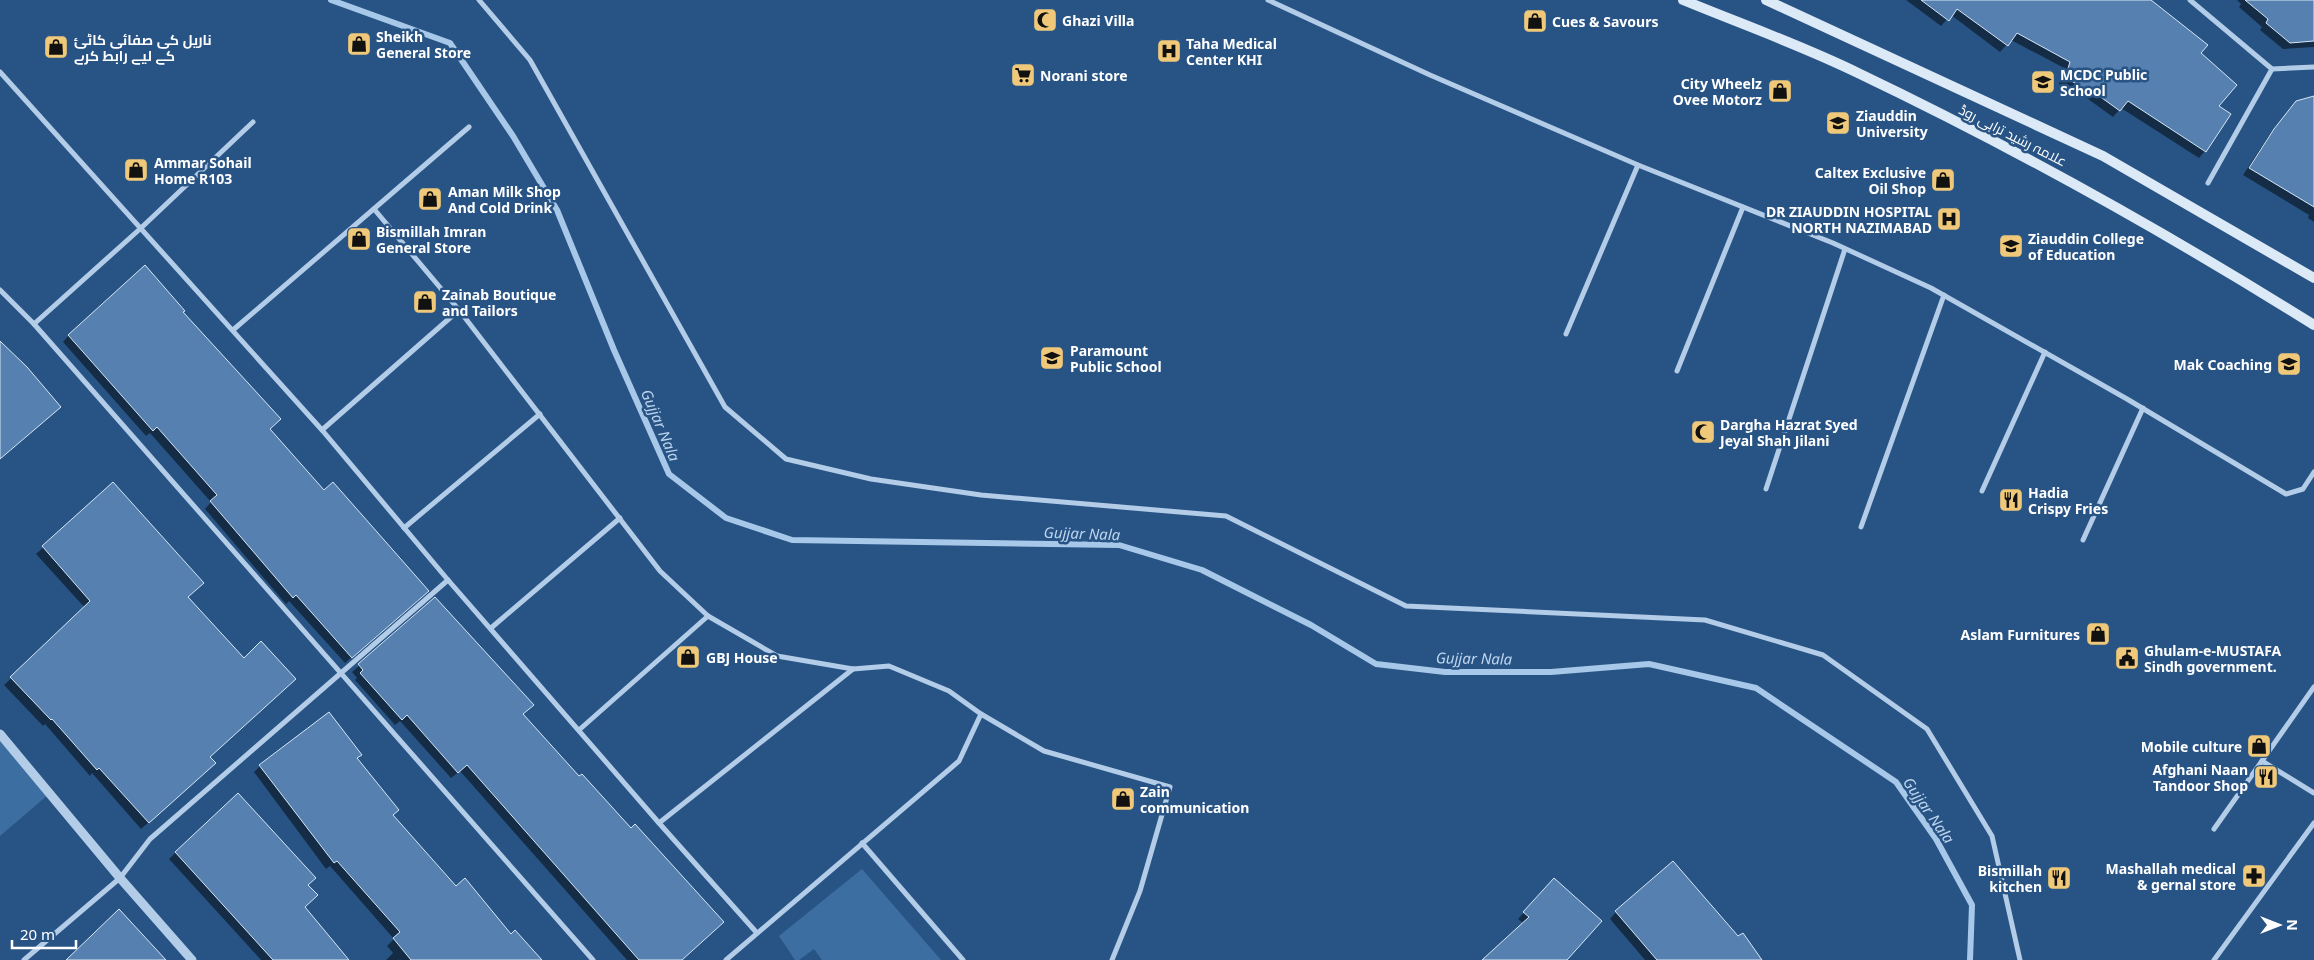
<svg xmlns="http://www.w3.org/2000/svg" width="2314" height="960" viewBox="0 0 2314 960" font-family="'Noto Sans',Cairo,sans-serif">
<style>
.green{fill:#3d6ea2}
.shadow{fill:#0007}
.lines{fill:none;stroke-linecap:round;stroke-linejoin:round}
.stream{stroke:#a7c8e8;stroke-width:6}
.building{fill:#5580af;stroke:#d6e6f6}
.minor{stroke:#b3cce8;stroke-width:5}
.tertiary{stroke:#b3cce8;stroke-width:9}
.secondary{stroke:#dce9f7;stroke-width:10}
.labels{text-anchor:middle;dominant-baseline:central;stroke-width:5;stroke-linejoin:round;paint-order:stroke}
.poi-label{font-size:14px;font-weight:bold;fill:#fff;stroke:#285485;text-anchor:start}
.street-label{font-size:14px;fill:#fff;stroke:#285485}
.water-label{font-size:15px;font-style:italic;fill:#bed6ef;stroke:#285485}
</style>
<rect width="100%" height="100%" fill="#285485"/>
<g class="green">
<path d="M0,735L49,794L0,836Z"/>
<path d="M862,869L941,960H822L814,949L799,960H795L779,936Z"/>
</g>
<g class="shadow">
<path d="M1906,0H2150L2199,53L2217,107L2205,151L2199,158L2121,108L2113,117L2088,99L2059,84L2064,68L2011,40L2000,52L1951,15L1941,26Z"/>
<path d="M2237,0H2314V47L2283,49L2260,30L2262,27L2239,7L2241,4Z"/>
<path d="M2314,98V222L2308,218L2309,215L2243,175L2268,137L2290,109Z"/>
<path d="M182,313L268,429L421,597L345,663L289,601L286,604L205,509L211,502L150,433L146,436L63,342L69,335Z"/>
<path d="M113,484L187,597L243,659L209,757L208,770L141,829L92,773L90,776L45,724L43,726L4,685L85,608L36,554Z"/>
<path d="M435,599L522,714L579,778L681,960H627L460,771L451,778L400,721L395,725L355,680L357,678L352,672Z"/>
<path d="M356,758L392,816L456,888L541,960H386L393,953L387,946L394,939L330,866L326,869L254,772L260,766Z"/>
<path d="M176,852L307,885L303,908L347,960H261L169,859Z"/>
<path d="M1548,886L1565,960H1484L1524,924L1518,919Z"/>
<path d="M1616,912L1738,938L1761,960H1645L1610,919Z"/>
</g>
<g class="lines">
<path class="stream" d="M331,0L450,43L513,136L557,210L614,350L669,474L726,518L792,540L1119,545L1202,570L1311,625L1376,664L1445,672H1551L1649,664L1756,688L1896,782L1936,839L1972,905L1970,960"/>
</g>
<g class="building">
<path d="M1921,0H2151L2208,45L2201,53L2237,85L2219,106L2231,114L2206,152L2128,101L2120,111L2095,93L2065,78L2070,62L2017,33L2008,46L1957,9L1949,21Z"/>
<path d="M2245,0H2314V41L2290,43L2266,23L2268,19Z"/>
<path d="M2314,96V207L2249,168L2274,129L2296,101Z"/>
<path d="M145,265L185,311L183,312L281,419L270,429L324,490L333,482L429,591L352,658L296,595L293,598L210,501L217,495L157,427L153,431L68,335Z"/>
<path d="M0,341L27,367L61,407L0,459Z"/>
<path d="M113,482L204,583L188,597L244,658L261,641L296,679L210,757L216,763L149,823L99,768L97,770L52,719L51,720L10,677L90,601L42,546Z"/>
<path d="M435,597L534,705L523,714L579,776L582,774L631,828L635,824L724,922L682,960H639L467,765L458,773L407,715L402,720L360,673L363,670L358,664Z"/>
<path d="M329,712L362,755L357,758L399,810L393,815L456,886L465,878L511,934L515,930L542,960H411L393,938L400,932L337,861L334,863L259,765Z"/>
<path d="M238,793L316,878L308,885L318,895L305,907L349,960H273L175,852Z"/>
<path d="M1673,861L1738,936L1743,933L1762,960H1657L1615,911Z"/>
<path d="M1554,878L1602,921L1567,960H1482L1529,917L1523,912Z"/>
<path d="M119,909L166,960H66Z"/>
</g>
<g class="lines">
<g class="minor">
<path d="M479,0L530,60L725,407L786,459L871,479L981,495L1226,516L1406,606L1705,620L1823,655L1927,729L1992,836L2020,960"/>
<path d="M1268,0L1430,75L1638,165L1833,243L1931,288L2127,399L2286,494L2303,489L2314,472"/>
<path d="M2190,0L2272,69L2314,67"/>
<path d="M0,72L322,430L448,580L659,823L757,933"/>
<path d="M2208,183L2272,69"/>
<path d="M374,209L459,310L660,571L708,616L777,656L853,669L889,666L949,691L981,714L1044,751L1170,787L1140,891L1112,960"/>
<path d="M0,290L34,324L593,960"/>
<path d="M34,324L141,228L253,122"/>
<path d="M233,330L469,127"/>
<path d="M1566,334L1638,165"/>
<path d="M1677,371L1743,207"/>
<path d="M322,430L459,310"/>
<path d="M1766,489L1845,249"/>
<path d="M1982,491L2045,352"/>
<path d="M1861,527L1944,295"/>
<path d="M404,528L540,414"/>
<path d="M2083,540L2143,408"/>
<path d="M491,628L620,518"/>
<path d="M579,730L708,616"/>
<path d="M2262,761L2314,793"/>
<path d="M659,823L853,669"/>
<path d="M2214,829L2314,687"/>
<path d="M862,843L963,960"/>
<path d="M24,960L120,878L150,839L448,580"/>
<path d="M726,960L959,761L981,714"/>
<path d="M2214,960L2314,823"/>
</g>
<path class="tertiary" d="M0,734L120,878L192,960"/>
<g class="secondary">
<path d="M1683,0C1741,24 1801,45 1858,73C2015,148 2167,233 2314,325"/>
<path d="M1766,0L2103,156L2314,278"/>
</g>
</g>
<defs>
<symbol id="mosque-square" viewBox="-11 -11 22 22"><rect x="-9" y="-9" width="18" height="18" rx="4" fill="#efc979" stroke="#285485"/><path d="M3.5-4.9A6 6 0 1 0 3.5 4.9A5 5 0 1 1 3.5-4.9Z" fill="#111"/></symbol>
<symbol id="shop-square" viewBox="-11 -11 22 22"><rect x="-9" y="-9" width="18" height="18" rx="4" fill="#efc979" stroke="#285485"/><path d="M-5-2.5h2.3a2.7 3.5 0 0 1 5.4 0H5L5.5 6h-11ZM-1.5-2.5h3a1.5 2.3 0 0 0-3 0Z" fill="#111"/></symbol>
<symbol id="hospital-square" viewBox="-11 -11 22 22"><rect x="-9" y="-9" width="18" height="18" rx="4" fill="#efc979" stroke="#285485"/><path d="M-5-5h3v3.5h4V-5h3V5h-3V1.5h-4V5h-3Z" fill="#111"/></symbol>
<symbol id="supermarket-square" viewBox="-11 -11 22 22"><rect x="-9" y="-9" width="18" height="18" rx="4" fill="#efc979" stroke="#285485"/><path d="M-6-5.5h2.5l.6 2H6L4.5 2H-2.5L-4.4-4H-6ZM-1.5 3.2a1.3 1.3 0 1 0 .1 0ZM3 3.2a1.3 1.3 0 1 0 .1 0Z" fill="#111"/></symbol>
<symbol id="school-square" viewBox="-11 -11 22 22"><rect x="-9" y="-9" width="18" height="18" rx="4" fill="#efc979" stroke="#285485"/><path d="M0-5L7-2L0 1L-7-2ZM-4 1L0 2.5L4 1V4Q0 6-4 4Z" fill="#111"/></symbol>
<symbol id="university-square" viewBox="-11 -11 22 22"><rect x="-9" y="-9" width="18" height="18" rx="4" fill="#efc979" stroke="#285485"/><path d="M0-5L7-2L0 1L-7-2ZM-4 1L0 2.5L4 1V4Q0 6-4 4Z" fill="#111"/></symbol>
<symbol id="restaurant-square" viewBox="-11 -11 22 22"><rect x="-9" y="-9" width="18" height="18" rx="4" fill="#efc979" stroke="#285485"/><path d="M-5-6h1v4h1v-4h1v4h1v-4h1v5L-1.5 .5V6h-2V.5L-5-1ZM5-6V6H3V1.5H1.5Q1.5-4 5-6Z" fill="#111"/></symbol>
<symbol id="civic-square" viewBox="-11 -11 22 22"><rect x="-9" y="-9" width="18" height="18" rx="4" fill="#efc979" stroke="#285485"/><path d="M-.6-6.5H3V-4.5H.6V-3L4-1V1h2V6H-6V1h2V-1L-.6-3ZM-1.2 2.5V6h2.4V2.5Z" fill="#111"/></symbol>
<symbol id="pharmacy-square" viewBox="-11 -11 22 22"><rect x="-9" y="-9" width="18" height="18" rx="4" fill="#efc979" stroke="#285485"/><path d="M-2-6h4v4h4v4h-4v4h-4v-4h-4v-4h4Z" fill="#111"/></symbol>
</defs>
<g fill-rule="evenodd">
<use href="#mosque-square" x="1031" y="6" width="28" height="28"/>
<use href="#shop-square" x="1521" y="7" width="28" height="28"/>
<use href="#shop-square" x="345" y="30" width="28" height="28"/>
<use href="#shop-square" x="42" y="33" width="28" height="28"/>
<use href="#hospital-square" x="1155" y="37" width="28" height="28"/>
<use href="#supermarket-square" x="1009" y="61" width="28" height="28"/>
<use href="#school-square" x="2029" y="68" width="28" height="28"/>
<use href="#shop-square" x="1766" y="77" width="28" height="28"/>
<use href="#university-square" x="1824" y="109" width="28" height="28"/>
<use href="#shop-square" x="122" y="156" width="28" height="28"/>
<use href="#shop-square" x="1929" y="166" width="28" height="28"/>
<use href="#shop-square" x="416" y="185" width="28" height="28"/>
<use href="#hospital-square" x="1935" y="205" width="28" height="28"/>
<use href="#shop-square" x="345" y="225" width="28" height="28"/>
<use href="#university-square" x="1997" y="232" width="28" height="28"/>
<use href="#shop-square" x="411" y="288" width="28" height="28"/>
<use href="#school-square" x="1038" y="344" width="28" height="28"/>
<use href="#school-square" x="2275" y="350" width="28" height="28"/>
<use href="#mosque-square" x="1689" y="418" width="28" height="28"/>
<use href="#restaurant-square" x="1997" y="486" width="28" height="28"/>
<use href="#shop-square" x="2084" y="620" width="28" height="28"/>
<use href="#shop-square" x="674" y="643" width="28" height="28"/>
<use href="#civic-square" x="2113" y="644" width="28" height="28"/>
<use href="#shop-square" x="2245" y="732" width="28" height="28"/>
<use href="#restaurant-square" x="2252" y="763" width="28" height="28"/>
<use href="#shop-square" x="1109" y="785" width="28" height="28"/>
<use href="#pharmacy-square" x="2240" y="862" width="28" height="28"/>
<use href="#restaurant-square" x="2045" y="864" width="28" height="28"/>
</g>
<g class="labels">
<g class="poi-label">
<text x="1062" y="20">Ghazi Villa</text>
<text x="1552" y="21">Cues &amp; Savours</text>
<text x="376" y="36">Sheikh<tspan x="376" dy="16">General Store</tspan></text>
<text x="74" y="39">ناریل کی صفائی کاٹئ<tspan x="74" dy="16">کے لیے رابط کرے</tspan></text>
<text x="1186" y="43">Taha Medical<tspan x="1186" dy="16">Center KHI</tspan></text>
<text x="2060" y="74">MCDC Public<tspan x="2060" dy="16">School</tspan></text>
<text x="1040" y="75">Norani store</text>
<text x="1762" y="83" text-anchor="end">City Wheelz<tspan x="1762" dy="16">Ovee Motorz</tspan></text>
<text x="1856" y="115">Ziauddin<tspan x="1856" dy="16">University</tspan></text>
<text x="154" y="162">Ammar Sohail<tspan x="154" dy="16">Home R103</tspan></text>
<text x="1926" y="172" text-anchor="end">Caltex Exclusive<tspan x="1926" dy="16">Oil Shop</tspan></text>
<text x="448" y="191">Aman Milk Shop<tspan x="448" dy="16">And Cold Drink</tspan></text>
<text x="1932" y="211" text-anchor="end">DR ZIAUDDIN HOSPITAL<tspan x="1932" dy="16">NORTH NAZIMABAD</tspan></text>
<text x="376" y="231">Bismillah Imran<tspan x="376" dy="16">General Store</tspan></text>
<text x="2028" y="238">Ziauddin College<tspan x="2028" dy="16">of Education</tspan></text>
<text x="442" y="294">Zainab Boutique<tspan x="442" dy="16">and Tailors</tspan></text>
<text x="1070" y="350">Paramount<tspan x="1070" dy="16">Public School</tspan></text>
<text x="2272" y="364" text-anchor="end">Mak Coaching</text>
<text x="1720" y="424">Dargha Hazrat Syed<tspan x="1720" dy="16">Jeyal Shah Jilani</tspan></text>
<text x="2028" y="492">Hadia<tspan x="2028" dy="16">Crispy Fries</tspan></text>
<text x="2080" y="634" text-anchor="end">Aslam Furnitures</text>
<text x="2144" y="650">Ghulam-e-MUSTAFA<tspan x="2144" dy="16">Sindh government.</tspan></text>
<text x="706" y="657">GBJ House</text>
<text x="2242" y="746" text-anchor="end">Mobile culture</text>
<text x="2248" y="769" text-anchor="end">Afghani Naan<tspan x="2248" dy="16">Tandoor Shop</tspan></text>
<text x="1140" y="791">Zain<tspan x="1140" dy="16">communication</tspan></text>
<text x="2236" y="868" text-anchor="end">Mashallah medical<tspan x="2236" dy="16">&amp; gernal store</tspan></text>
<text x="2042" y="870" text-anchor="end">Bismillah<tspan x="2042" dy="16">kitchen</tspan></text>
</g>
<g class="street-label">
<text transform="translate(2013 135) rotate(27)">علامہ رشید ترابی روڈ</text>
</g>
<g class="water-label">
<text transform="translate(661 425) rotate(67)">Gujjar Nala</text>
<text transform="translate(1082 533) rotate(2)">Gujjar Nala</text>
<text transform="translate(1474 658) rotate(1)">Gujjar Nala</text>
<text transform="translate(1929 810) rotate(55)">Gujjar Nala</text>
</g>
</g>
<g transform="translate(2279 925) rotate(90)" stroke="#285485" stroke-width="4" paint-order="stroke">
<path d="M0-4L9 19L0 12L-9 19Z" fill="#ffffff"/>
<text y="-8" font-size="14" font-weight="bold" text-anchor="middle" fill="#ffffff">N</text>
</g>
<path d="M12 940v8h64v-8" fill="none" stroke="#ffffff" stroke-width="2.5"/>
<text x="20" y="940" font-size="15" fill="#ffffff" stroke="#285485" stroke-width="4" paint-order="stroke">20 m</text>
</svg>
